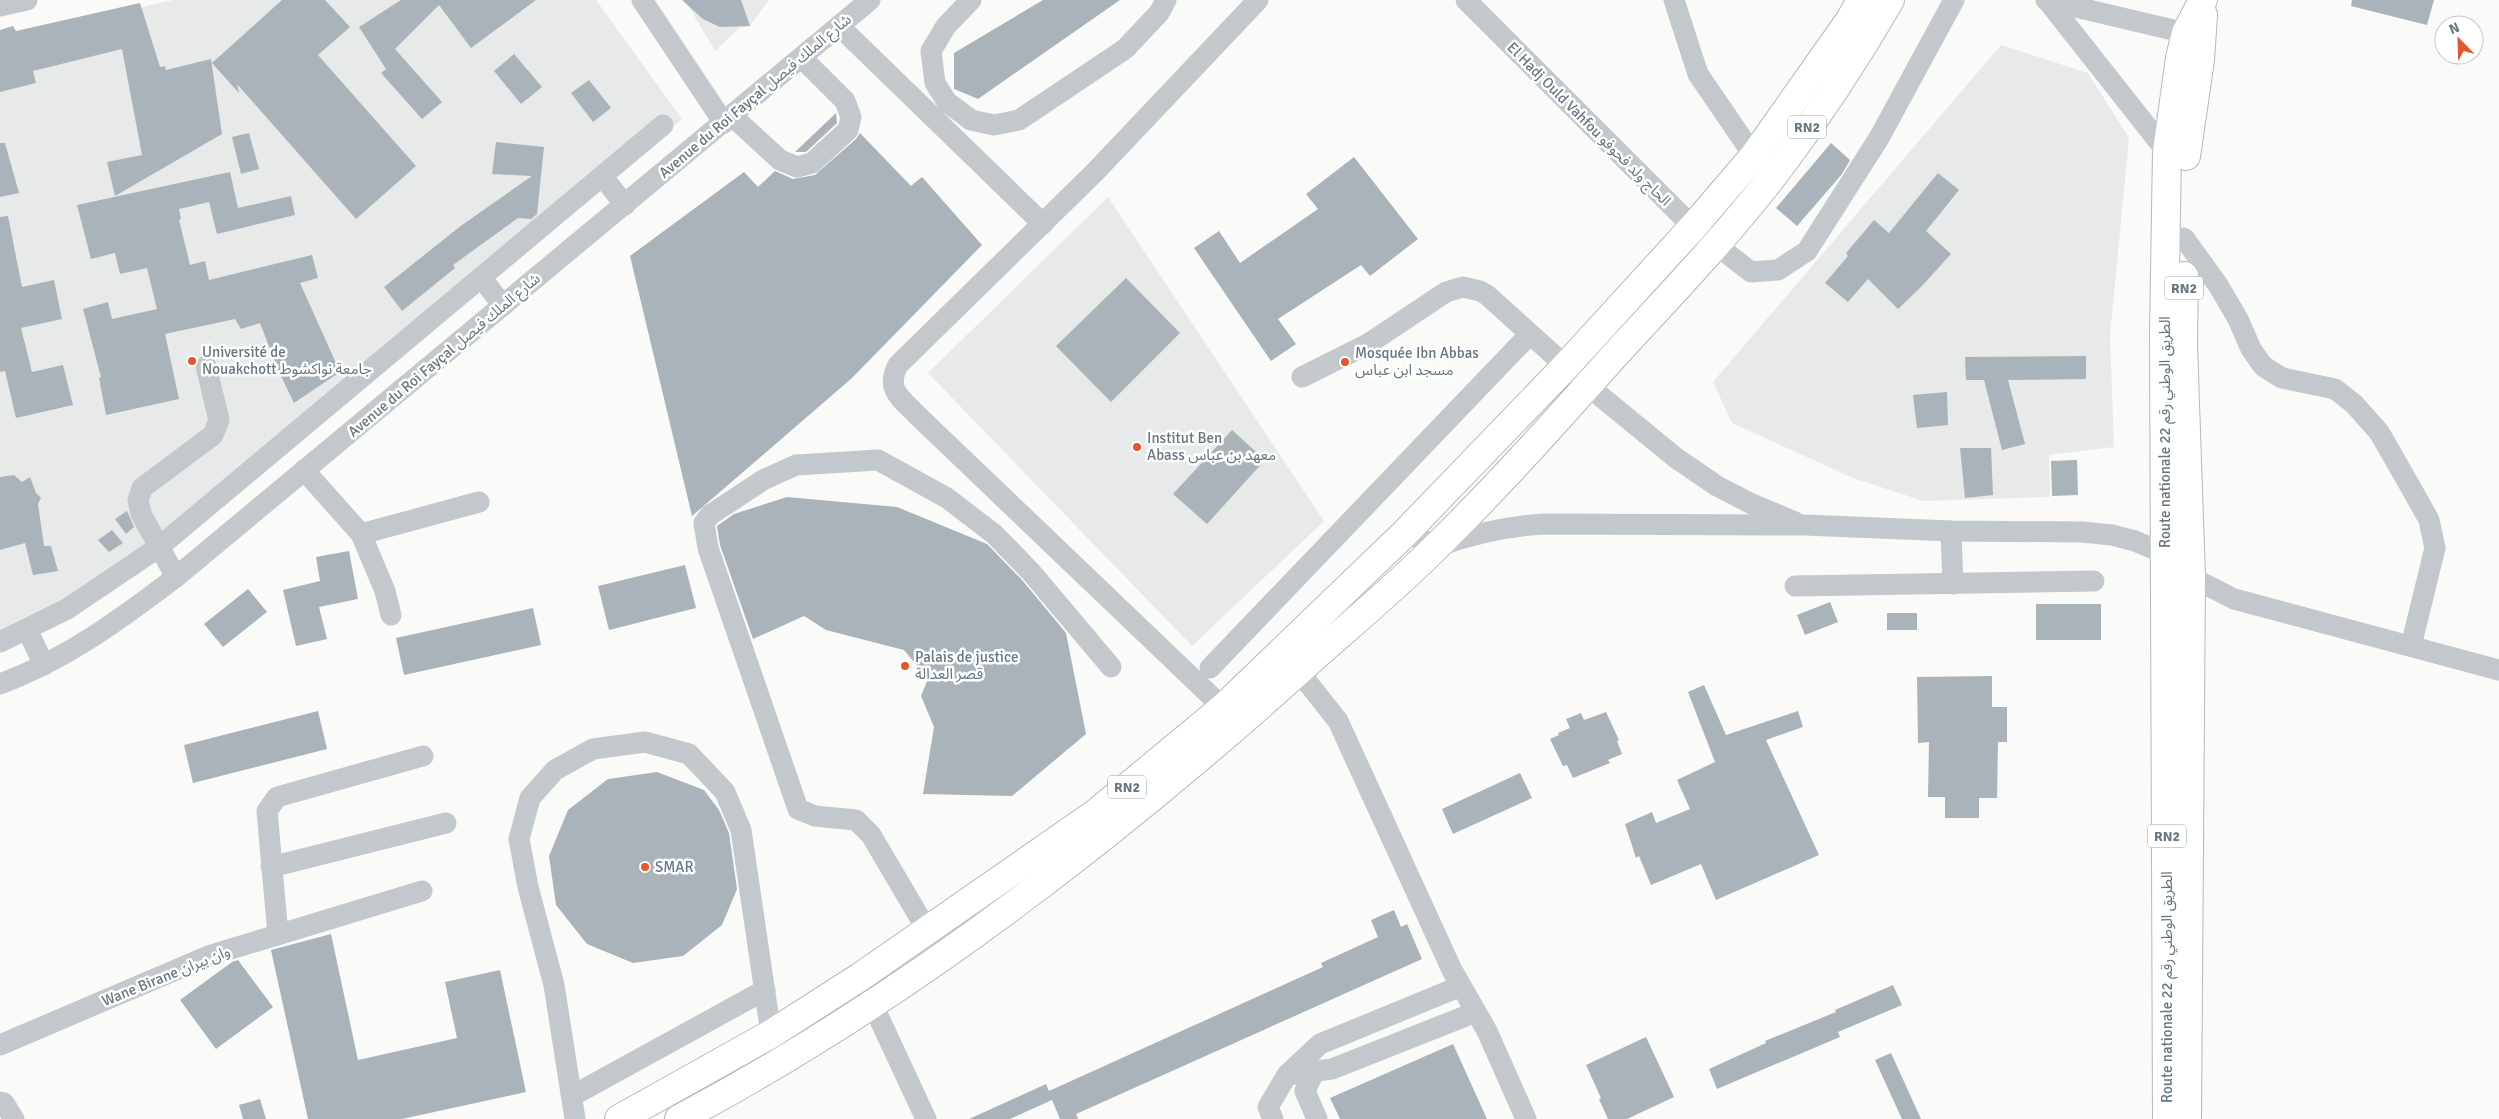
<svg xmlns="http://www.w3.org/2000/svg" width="2499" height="1119" viewBox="0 0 2499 1119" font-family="Signika,'Noto Sans Arabic',sans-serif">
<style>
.built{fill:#e8e9e9}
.building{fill:#aab3b9}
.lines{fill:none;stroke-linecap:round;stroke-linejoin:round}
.highway-casing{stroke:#b4b9bd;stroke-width:30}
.minor{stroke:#c3c8cc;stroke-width:21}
.highway{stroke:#fff;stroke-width:28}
.poi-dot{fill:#e4572e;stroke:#fff;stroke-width:2}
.labels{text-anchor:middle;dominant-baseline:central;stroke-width:5;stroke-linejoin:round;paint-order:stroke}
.shield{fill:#fff;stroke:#939fa8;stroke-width:1}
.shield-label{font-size:14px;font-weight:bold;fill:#657683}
.street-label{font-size:15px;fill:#657683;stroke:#fff}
.poi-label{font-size:15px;fill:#657683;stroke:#fff;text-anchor:start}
</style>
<rect width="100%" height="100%" fill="#fafaf8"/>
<g class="built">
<path d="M173,0H596L682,119L86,602L0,653V39Z"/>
<path d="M685,0H769L750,26L739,28L715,51Z"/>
<path d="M2001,45L2088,73L2129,138L2110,336L2114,447L2049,455L2050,497L1923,501L1853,478L1732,423L1713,382Z"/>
<path d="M1108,197L1324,521L1192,646L928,373Z"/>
</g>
<g class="building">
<path d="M282,0H325L350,27L318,55L416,166L356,219L237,84L239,93L212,63Z"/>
<path d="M401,0H536L471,48L439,5L395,49L442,102L422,119L381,73L386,69L359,27Z"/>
<path d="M682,0H741L750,26L720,27L703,19Z"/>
<path d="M1043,0H1120L978,99L954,89V53Z"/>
<path d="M2352,0H2434L2427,25L2351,6Z"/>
<path d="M140,3L160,67L165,66L166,70L211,59L222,134L115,196L107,162L142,155L122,49L33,71L36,83L0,92V30L13,26L16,31Z"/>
<path d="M514,54L542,87L521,104L494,71Z"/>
<path d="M589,80L611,108L593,122L571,93Z"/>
<path d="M836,113L837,123L806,152H795Z"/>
<path d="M249,133L259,169L241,174L232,137Z"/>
<path d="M860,133L911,186L922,177L982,245L852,378L692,516L630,256L744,172L758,187L775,171L793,179L815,175L856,139Z"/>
<path d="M496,142L544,147L537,214L531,219L518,218L453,265L455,268L402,311L384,287L462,225L532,176L492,174Z"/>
<path d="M0,143H5L19,193L0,197Z"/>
<path d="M1831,143L1850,160L1842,174L1797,226L1776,208Z"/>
<path d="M1354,157L1418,239L1370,276L1361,265L1278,319L1296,344L1271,361L1194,248L1219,231L1240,263L1318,209L1306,194Z"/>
<path d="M230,172L238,208L291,196L295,215L217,234L209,202L179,209L181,219L179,220L190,265L205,261L209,280L312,255L318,278L300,283L340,372L294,403L279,372L260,323L241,329L235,319L165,334L179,399L106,415L99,378L101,377L83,309L108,302L112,319L157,309L147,268L120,274L115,253L91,259L77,205Z"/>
<path d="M1938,173L1959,190L1926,231L1951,254L1920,288L1898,309L1868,279L1848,302L1825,283L1848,256L1846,253L1874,220L1889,233Z"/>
<path d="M8,216L22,287L54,280L62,319L21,328L32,372L63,365L73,405L16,418L5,371L0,372V217Z"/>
<path d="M1126,278L1180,333L1111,402L1056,346Z"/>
<path d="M2086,356V379L2008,380L2025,444L2002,450L1984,380H1966L1965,357Z"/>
<path d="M1947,392L1948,425L1917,428L1913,395Z"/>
<path d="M1232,430L1265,460L1207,524L1173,494Z"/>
<path d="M1960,448H1991L1993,495L1965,498Z"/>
<path d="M2077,460L2078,495L2052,496L2051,461Z"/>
<path d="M14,475L22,482L30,477L36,493L41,498L38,504L44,546H51L58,571L33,575L25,543L0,550V477Z"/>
<path d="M787,497L897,507L987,544L1022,580L1066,633L1086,734L1012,796L923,794L934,727L921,696L928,679L904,650L826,630L804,616L753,639L720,545L717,526L734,514Z"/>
<path d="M127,511L134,527L126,534L115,519Z"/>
<path d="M112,530L123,543L109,552L98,540Z"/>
<path d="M349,551L358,599L319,607L327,639L296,646L283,590L320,581L316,557Z"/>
<path d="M685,565L696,608L609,630L598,586Z"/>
<path d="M248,589L267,612L223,647L204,624Z"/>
<path d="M1830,602L1838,622L1805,635L1797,615Z"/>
<rect x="2036" y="604" width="65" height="36"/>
<path d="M533,608L541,645L404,675L396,638Z"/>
<rect x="1887" y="613" width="30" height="17"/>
<path d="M1992,676V707H2007V742H1998L1997,798H1979V818H1945V797H1928L1929,742L1918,743L1917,677Z"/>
<path d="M1704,685L1726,735L1798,711L1803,727L1766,740L1819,855L1716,900L1701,864L1651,885L1639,856L1636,858L1625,824L1652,812L1656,823L1690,809L1677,780L1715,762L1688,692Z"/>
<path d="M318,711L327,749L193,783L184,745Z"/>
<path d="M1606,712L1619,740L1617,741L1622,754L1608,760L1610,763L1573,778L1567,765L1563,766L1550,739L1559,735L1558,733L1570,728L1566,719L1581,713L1584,720Z"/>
<path d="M657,772L704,790L719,810L729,833L737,889L722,925L683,956L633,963L587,944L556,905L549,856L568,810L608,779Z"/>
<path d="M1520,773L1532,798L1453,834L1442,809Z"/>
<path d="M1394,910L1401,927L1407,924L1422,959L1076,1114L1078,1119H1060L1052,1100L1010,1119H969L1046,1084L1049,1091L1323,967L1321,963L1378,937L1371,920Z"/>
<path d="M331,934L358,1060L457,1038L445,982L500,970L526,1092L402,1119H308L271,950Z"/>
<path d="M238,960L273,1007L216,1049L180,1000L232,962Z"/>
<path d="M1893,985L1902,1005L1838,1032L1840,1037L1717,1089L1709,1069L1766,1043L1765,1041L1836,1012L1835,1010Z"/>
<path d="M1646,1037L1674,1097L1627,1119H1608L1599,1099L1601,1098L1586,1065Z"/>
<path d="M1453,1044L1487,1119H1340L1330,1098Z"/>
<path d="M1891,1053L1921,1119H1902L1875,1060Z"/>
<path d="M260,1099L266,1119H243L239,1105Z"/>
</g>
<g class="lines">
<defs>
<g id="highway">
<path d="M2186,156L2200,60L2203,15"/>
<path d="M2184,276L2183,345L2191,577L2187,1119"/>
<path d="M619,1119L771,1034L860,977L1096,813L1224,707L1405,533L1566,366L1693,227L1754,156L1850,20L1861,0"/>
<path d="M679,1119C909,997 1121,832 1313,658C1355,621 1398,585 1437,546C1498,486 1557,420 1614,356C1670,295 1729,234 1779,168C1819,115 1857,57 1890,0"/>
<path d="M2167,1119L2164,333L2167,152L2180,58L2186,33L2203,0"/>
</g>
</defs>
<use href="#highway" class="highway-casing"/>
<g class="minor">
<path d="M642,0L724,123"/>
<path d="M971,0L946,26L931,51L935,83L947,102L971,120L994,125L1019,120L1125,49L1159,13L1166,0"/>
<path d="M1466,0L1693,227L1751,272L1778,270L1807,251L1879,138L1954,0"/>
<path d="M1674,0L1698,74L1754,156"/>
<path d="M2046,0L2186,33L2202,34"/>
<path d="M2047,0L2167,152"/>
<path d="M0,6L27,0"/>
<path d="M840,27L1043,224"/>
<path d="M732,116L780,160L797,167L812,163L848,130L851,117L845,101L802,58"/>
<path d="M602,176L625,205"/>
<path d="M2184,238L2218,285L2238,319L2251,349L2263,366L2282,378L2335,389L2354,404L2379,432L2410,486L2429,520L2435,548L2411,646"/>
<path d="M481,277L503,306"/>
<path d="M1302,377L1368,344L1446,292L1463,287L1480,291L1487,295L1588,386L1676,458L1717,486L1752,504L1795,522"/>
<path d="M304,470L361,534L385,591L391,615"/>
<path d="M1951,531L1953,584"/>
<path d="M1405,533L1438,546C1473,534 1506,526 1544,524L1805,525L1951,531L2082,532L2112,535L2135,541L2166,554L2191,577L2234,599L2499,670"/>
<path d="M361,534L479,502"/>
<path d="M176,577L141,514L138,500L142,488L213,435L219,420L206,366"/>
<path d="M1795,586L2094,581"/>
<path d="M27,629L44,665"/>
<path d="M0,642L67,609L159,547L663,125"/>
<path d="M1289,659L1338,721L1452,970L1487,1031L1526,1119"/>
<path d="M1210,668L1530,334"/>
<path d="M0,684C65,660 121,619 176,577L870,0"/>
<path d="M1234,718L918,416C901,398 885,390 898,365L1095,172L1258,0"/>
<path d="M271,867L446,823"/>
<path d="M927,930L871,835L856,820L815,816L798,809L708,548L704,523L710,515L763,480L796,465L878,460L947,498L994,534L1031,572L1111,667"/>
<path d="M278,935L267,811L277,797L423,756"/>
<path d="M872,1003L926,1119"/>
<path d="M0,1045L211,955L422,891"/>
<path d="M1314,1072L1305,1091L1317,1119"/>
<path d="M1287,1075L1332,1069L1476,1012"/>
<path d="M572,1096L765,990"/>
<path d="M0,1102L4,1103L14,1119"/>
<path d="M575,1119L554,985L528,887L519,839L530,798L555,770L593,749L645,742L689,754L725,792L741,830L771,1034"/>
<path d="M1273,1119L1268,1107L1287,1075L1320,1044L1461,986"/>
</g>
<use href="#highway" class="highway"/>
</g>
<g class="poi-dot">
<circle cx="192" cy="361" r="5"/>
<circle cx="1345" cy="362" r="5"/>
<circle cx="1137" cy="447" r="5"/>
<circle cx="905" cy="666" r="5"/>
<circle cx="645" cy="867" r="5"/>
</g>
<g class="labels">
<g class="shield">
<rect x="1788" y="115.5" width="38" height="23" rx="4"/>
<rect x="2165" y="276.5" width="38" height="23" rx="4"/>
<rect x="1108" y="775.5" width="38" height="23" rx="4"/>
<rect x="2148" y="824.5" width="38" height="23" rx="4"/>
</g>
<g class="shield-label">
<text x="1807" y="127">RN2</text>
<text x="2184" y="288">RN2</text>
<text x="1127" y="787">RN2</text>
<text x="2167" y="836">RN2</text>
</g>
<g class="street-label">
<text transform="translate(755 96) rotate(-40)">Avenue du Roi Fayçal شارع الملك فيصل</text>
<text transform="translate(1589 124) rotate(45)">El Hadj Ould Vahfou الحاج ولد فحوفو</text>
<text transform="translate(444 355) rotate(-40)">Avenue du Roi Fayçal شارع الملك فيصل</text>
<text transform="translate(2165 432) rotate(-90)">Route nationale 22 الطريق الوطني رقم</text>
<text transform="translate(166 976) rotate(-22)">Wane Birane وان بيران</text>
<text transform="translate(2167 987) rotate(-90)">Route nationale 22 الطريق الوطني رقم</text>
</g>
<g class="poi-label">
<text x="202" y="352">Université de<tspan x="202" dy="17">Nouakchott جامعة نواكشوط</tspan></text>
<text x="1355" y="353">Mosquée Ibn Abbas<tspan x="1355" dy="17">مسجد ابن عباس</tspan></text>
<text x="1147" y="438">Institut Ben<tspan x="1147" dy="17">Abass معهد بن عباس</tspan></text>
<text x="915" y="657">Palais de justice<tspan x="915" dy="17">قصر العدالة</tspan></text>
<text x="655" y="867">SMAR</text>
</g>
</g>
<g transform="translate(2459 40) rotate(337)"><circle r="24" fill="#ffffff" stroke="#c1c8cd"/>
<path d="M0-4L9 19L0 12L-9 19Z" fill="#e4572e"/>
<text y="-8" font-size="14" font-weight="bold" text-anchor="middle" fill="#657683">N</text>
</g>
</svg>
